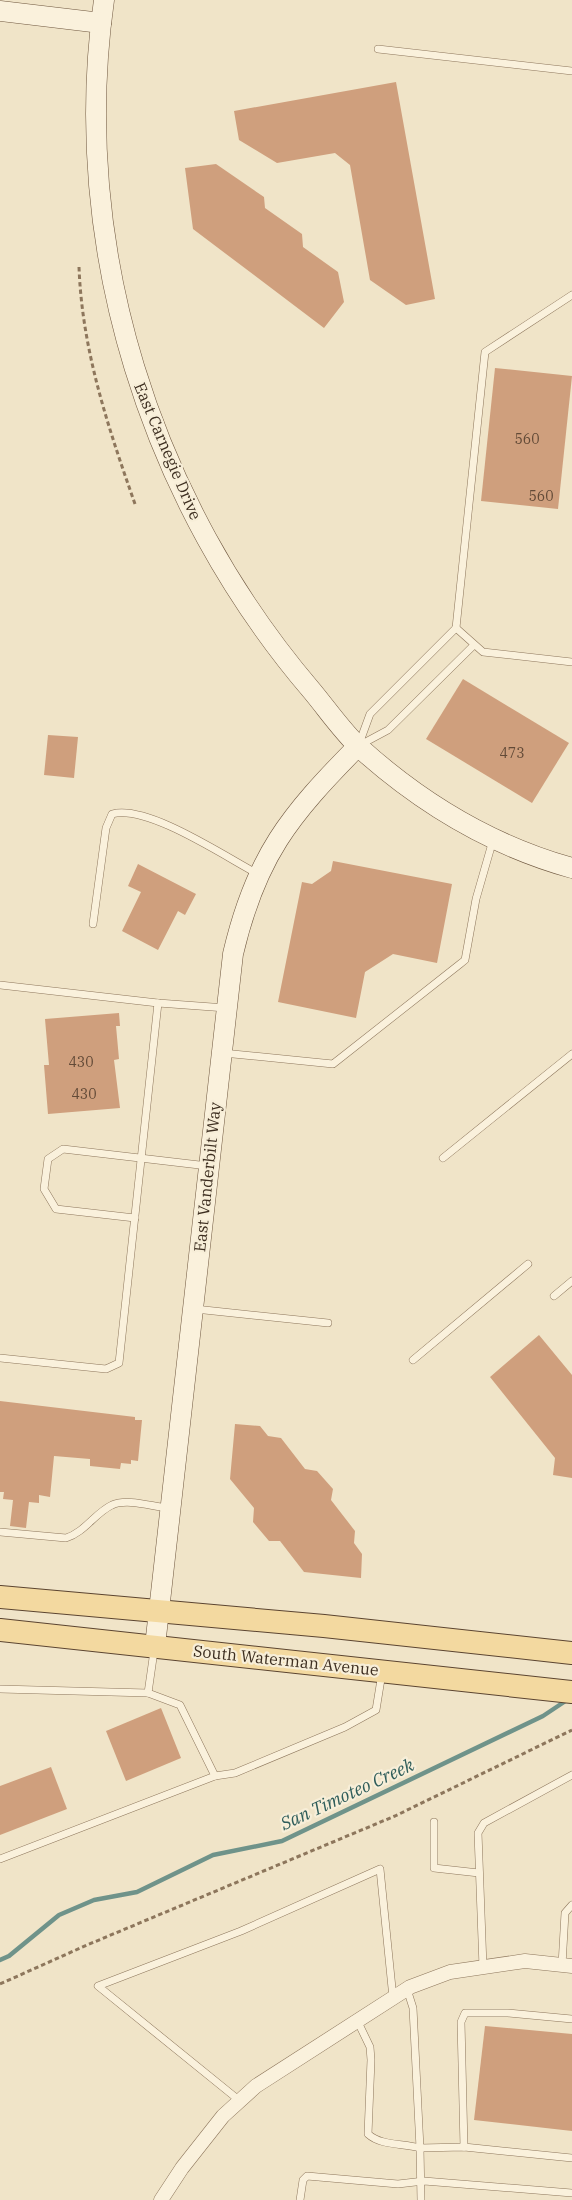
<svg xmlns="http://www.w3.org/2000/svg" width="572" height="2200" viewBox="0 0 572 2200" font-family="'IBM Plex Serif',serif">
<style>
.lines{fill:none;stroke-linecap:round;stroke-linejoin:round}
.stream{stroke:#6f938a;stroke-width:4.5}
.building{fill:#cf9f7d}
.lane-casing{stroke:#8d765c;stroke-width:8}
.street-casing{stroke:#8d765c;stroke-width:15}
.secondary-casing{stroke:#6f573f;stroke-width:21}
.primary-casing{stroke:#5b4430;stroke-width:24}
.path{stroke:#8d765c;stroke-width:3;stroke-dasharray:4.5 3;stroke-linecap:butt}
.lane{stroke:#faf1dc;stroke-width:7}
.street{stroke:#faf1dc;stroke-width:14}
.secondary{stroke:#faf1dc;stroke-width:20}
.primary{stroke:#f3d9a0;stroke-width:22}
.labels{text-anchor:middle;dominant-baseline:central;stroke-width:4.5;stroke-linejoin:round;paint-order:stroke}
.number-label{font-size:14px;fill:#624a37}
.street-label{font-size:16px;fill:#3d2e20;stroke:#f7eed8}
.water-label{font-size:18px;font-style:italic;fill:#2f5d5a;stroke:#f7eed8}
</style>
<rect width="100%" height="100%" fill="#f0e4c8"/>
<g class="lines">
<path class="stream" d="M0,1960L9,1956L59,1915L94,1900L137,1892L213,1855L282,1841L543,1716L567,1700"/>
</g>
<g class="building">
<path d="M396,82L435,299L406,305L370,280L350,165L335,153L277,163L239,140L234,111Z"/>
<path d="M216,164L264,197L265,208L302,234L303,247L338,272L344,302L324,328L193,229L185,168Z"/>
<path d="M495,368L572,376L558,509L481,501Z"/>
<path d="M463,679L569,743L532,803L426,739Z"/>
<path d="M48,735L78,737L74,778L44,775Z"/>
<path d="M333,861L452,884L437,963L393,954L365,972L356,1018L278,1002L302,882L312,884L331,871Z"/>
<path d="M138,864L196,894L185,915L178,911L158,950L122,931L141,892L128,886Z"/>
<path d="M119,1013L120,1026H116L119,1059L114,1060L120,1108L48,1114L44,1065H49L45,1019Z"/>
<path d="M539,1335L572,1375V1478L553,1475L555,1458L490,1377Z"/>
<path d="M0,1401L135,1417V1420H142L138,1461L131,1460V1464L121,1463L120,1469L90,1466V1459L54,1456L50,1497L39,1495V1503L29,1502L26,1528L10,1526L13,1500L3,1499L4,1492H0Z"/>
<path d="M235,1424L260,1426L268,1436L281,1438L305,1469L317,1471L333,1489L331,1500L355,1531L354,1543L362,1554L361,1578L304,1572L280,1541H269L253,1522L254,1508L230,1479Z"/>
<path d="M161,1708L181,1758L126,1781L106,1731Z"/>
<path d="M51,1767L67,1809L0,1835V1786Z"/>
<path d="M485,2026L572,2034V2131L474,2120Z"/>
</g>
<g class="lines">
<defs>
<g id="lane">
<path d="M378,49L572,71"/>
<path d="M572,295L485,352L456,628L483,652L572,662"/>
<path d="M359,744L370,714L456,628"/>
<path d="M360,745L388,730L474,645"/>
<path d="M93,924L106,828L112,814C147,804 224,856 258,874"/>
<path d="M0,985L158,1003L226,1008"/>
<path d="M223,1053L333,1064L460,964L465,960L476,899L493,840"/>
<path d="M443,1158L572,1054"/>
<path d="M135,1218L56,1209L44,1189L48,1159L63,1149L208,1166"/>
<path d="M554,1296L572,1281"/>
<path d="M195,1309L328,1323"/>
<path d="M0,1358L106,1369L119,1363L158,1003"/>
<path d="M413,1360L528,1264"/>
<path d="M0,1532L66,1538C85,1532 95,1513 112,1505C128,1498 153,1507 169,1508"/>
<path d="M0,1689L148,1693L180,1705L215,1776L0,1859"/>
<path d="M148,1693L154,1651"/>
<path d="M215,1776L235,1773L345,1727L376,1710L382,1673"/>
<path d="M434,1822V1868L479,1873"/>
<path d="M562,1965L565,1913L572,1905"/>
<path d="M483,1967L478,1833L484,1823L572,1775"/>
<path d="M407,1989L413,2008L420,2148L464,2147L572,2158"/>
<path d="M357,2020L370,2047L371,2060L368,2134C381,2146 403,2143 420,2148L421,2200"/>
<path d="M240,2101L98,1986L241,1931L380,1869L393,1998"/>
<path d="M464,2147L461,2022L465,2013H508L572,2019"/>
<path d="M300,2200L303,2180L307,2176L398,2184L424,2181L572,2193"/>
</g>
<path id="street" d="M161,2200L182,2168L223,2116L256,2086L410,1987L450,1972L525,1961L572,1966"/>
<g id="secondary">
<path d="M104,0C69,247 151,503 312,691C327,709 342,731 360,748C421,803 493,846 572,868"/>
<path d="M0,11L101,23"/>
<path d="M155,1646L233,954C256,856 289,816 358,746"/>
</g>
<g id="primary">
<path d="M0,1597L324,1626L572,1653"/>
<path d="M0,1630L572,1692"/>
</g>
</defs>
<use href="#lane" class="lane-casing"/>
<use href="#street" class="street-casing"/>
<use href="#secondary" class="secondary-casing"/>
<use href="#primary" class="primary-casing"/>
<g class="path">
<path d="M79,267C82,350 108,427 135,504"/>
<path d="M0,1984L87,1945L395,1816L572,1730"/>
</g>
<use href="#lane" class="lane"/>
<use href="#street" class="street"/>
<use href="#secondary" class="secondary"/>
<use href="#primary" class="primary"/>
</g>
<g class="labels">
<g class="number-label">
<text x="527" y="439">560</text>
<text x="541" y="496">560</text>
<text x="512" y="753">473</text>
<text x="81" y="1062">430</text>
<text x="84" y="1094">430</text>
</g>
<g class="street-label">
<text transform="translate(168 451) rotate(67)">East Carnegie Drive</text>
<text transform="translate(207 1177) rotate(-84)">East Vanderbilt Way</text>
<text transform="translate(286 1660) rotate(6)">South Waterman Avenue</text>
</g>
<g class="water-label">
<text transform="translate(347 1794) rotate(-25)">San Timoteo Creek</text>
</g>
</g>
</svg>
